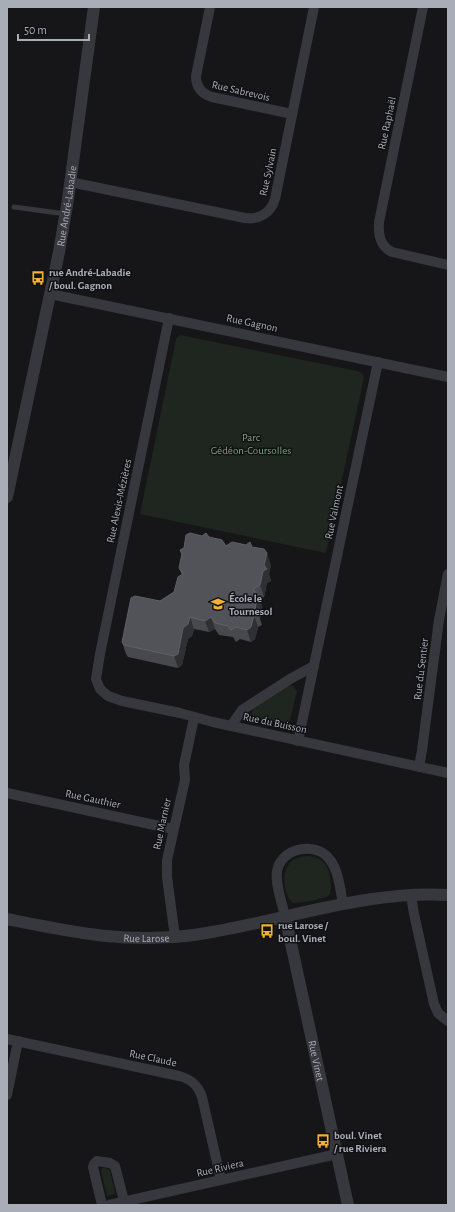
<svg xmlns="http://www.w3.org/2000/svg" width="455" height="1212" viewBox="0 0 455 1212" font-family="'Alegreya Sans',sans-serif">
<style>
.green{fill:#1e261f}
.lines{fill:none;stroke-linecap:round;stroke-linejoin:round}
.service{stroke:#37383d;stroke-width:5}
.minor{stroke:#37383d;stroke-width:10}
.tertiary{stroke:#37383d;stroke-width:12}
.wall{fill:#47494d}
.shaded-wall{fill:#2f3033}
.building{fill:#525359;stroke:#5f6168}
.labels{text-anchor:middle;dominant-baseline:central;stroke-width:3;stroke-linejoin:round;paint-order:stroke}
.street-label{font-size:11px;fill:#a8adb8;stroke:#111113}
.poi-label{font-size:11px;font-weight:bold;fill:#a8adb8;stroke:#111113;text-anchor:start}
.park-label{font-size:11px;fill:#7fa381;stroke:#111113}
</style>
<rect width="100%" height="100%" fill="#161618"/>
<g class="green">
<path d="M180,335L357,371L362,373L364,378L326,553L140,514L176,339Z"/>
<path d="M289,685L293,686L297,691L290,721L287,724H283L254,718L251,714L253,708Z"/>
<path d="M308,856C327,858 331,871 331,888C330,891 331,894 328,896C324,899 300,903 294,903C288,900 286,893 285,887C282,870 289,856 308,856Z"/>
<path d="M102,1168H105L110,1170L115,1194L107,1196L101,1171Z"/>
</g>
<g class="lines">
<path class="service" d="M14,207L66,214"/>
<g class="minor">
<path d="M210,7L196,76C196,87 202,94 212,97L292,114"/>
<path d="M423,7L379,222C378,235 380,246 392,252L448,265"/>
<path d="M70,182L245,218C259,220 271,213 275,199L314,7"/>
<path d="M50,294L448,377"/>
<path d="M169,318L100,654L96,679L100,689L108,696L122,701L180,713L213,722L448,773"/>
<path d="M231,726L242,710L290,679L314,666"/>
<path d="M298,741L378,362"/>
<path d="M419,767L422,750L439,620L448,574"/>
<path d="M7,793L173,829"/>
<path d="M411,895L414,914L434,1004L438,1013L448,1021"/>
<path d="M285,916C282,903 275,884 277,871C281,847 317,841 330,860C339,871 340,890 343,903"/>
<path d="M175,937L167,877V860L185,780L184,765L194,718"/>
<path d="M7,1039L179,1076C191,1079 198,1085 202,1097L221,1180"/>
<path d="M7,1095L18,1041"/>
<path d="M102,1205L93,1167L94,1164L97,1161L110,1163L115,1166L124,1201"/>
<path d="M109,1205L337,1154"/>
</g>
<g class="tertiary">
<path id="s1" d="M7,497L59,252L68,199L94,7"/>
<path id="s2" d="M285,916L348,1205"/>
<path id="s3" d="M7,919C72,932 127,944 194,935C279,923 361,890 448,895"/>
</g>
</g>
<path class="wall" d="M209,537L226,546L252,547L271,565L269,574L271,581L267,583L264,597L260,599L262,607L260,619L262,625L258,627L255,639L251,642L240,639L236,642L233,637L219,635L215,629L209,632L194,629L192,636L188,639L182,665L178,668L128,657L126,654L122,642L160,601L174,592L182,575L179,568L182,556L180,550Z"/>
<g class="shaded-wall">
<path d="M267,553L271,565L269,574L271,581L267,583L264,597L260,585Z"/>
<path d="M258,595L262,607L260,619L258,613L255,609Z"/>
<path d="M254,615L258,627L255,639L251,642L247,630Z"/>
<path d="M190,617L194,629L192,636L188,639L182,665L178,668L174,656L183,628Z"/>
<path d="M211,617L215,629L209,632L205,621Z"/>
</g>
<path class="building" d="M190,533L202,536L206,533L209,537L222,540L226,546L232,542L246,545L250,542L252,547L264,549L267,553L264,565L267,569L263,571L260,585L253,589L258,595L255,609L258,613L254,615L251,627L247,630L236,627L231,630L228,626L215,623L211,617L205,621L190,617L188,624L183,628L178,654L174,656L124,645L122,642L131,598L135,596L160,601L174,592L178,577L183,574L179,568L182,554L180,550L184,548L186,535Z"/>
<defs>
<symbol id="bus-bare" viewBox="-9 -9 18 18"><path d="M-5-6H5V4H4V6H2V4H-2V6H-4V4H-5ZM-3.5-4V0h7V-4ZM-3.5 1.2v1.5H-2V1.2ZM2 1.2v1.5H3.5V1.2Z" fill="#f2b134" stroke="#111113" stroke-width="2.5" paint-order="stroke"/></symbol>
<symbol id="school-bare" viewBox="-9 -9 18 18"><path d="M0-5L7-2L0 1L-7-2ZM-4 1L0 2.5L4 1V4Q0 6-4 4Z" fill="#f2b134" stroke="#111113" stroke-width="2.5" paint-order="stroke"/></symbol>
</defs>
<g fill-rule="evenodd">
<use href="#bus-bare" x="28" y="268" width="20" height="20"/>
<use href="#school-bare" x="208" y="594" width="20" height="20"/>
<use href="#bus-bare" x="257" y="921" width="20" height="20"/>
<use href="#bus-bare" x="313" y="1131" width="20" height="20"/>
</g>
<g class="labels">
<g class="street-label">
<text transform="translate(241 91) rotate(13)">Rue Sabrevois</text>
<text transform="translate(387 123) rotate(-78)">Rue Raphaël</text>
<text transform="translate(268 172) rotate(-78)">Rue Sylvain</text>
<text stroke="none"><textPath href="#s1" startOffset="297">Rue André-Labadie</textPath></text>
<text transform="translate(252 323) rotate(12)">Rue Gagnon</text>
<text transform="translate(119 501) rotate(-78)">Rue Alexis-Mézières</text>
<text transform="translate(334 512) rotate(-78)">Rue Valmont</text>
<text transform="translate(421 669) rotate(-83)">Rue du Sentier</text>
<text transform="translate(275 723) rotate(12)">Rue du Buisson</text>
<text transform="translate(93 799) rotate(12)">Rue Gauthier</text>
<text transform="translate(162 824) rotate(-78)">Rue Marnier</text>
<text stroke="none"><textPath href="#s3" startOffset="141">Rue Larose</textPath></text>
<text transform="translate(153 1058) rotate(12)">Rue Claude</text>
<text stroke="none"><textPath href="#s2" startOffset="148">Rue Vinet</textPath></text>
<text transform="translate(220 1168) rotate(-13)">Rue Riviera</text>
</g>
<g class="poi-label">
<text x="49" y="272">rue André-Labadie<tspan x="49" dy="13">/ boul. Gagnon</tspan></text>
<text x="229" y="598">École le<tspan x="229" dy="13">Tournesol</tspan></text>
<text x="278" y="925">rue Larose /<tspan x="278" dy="13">boul. Vinet</tspan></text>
<text x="334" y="1135">boul. Vinet<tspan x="334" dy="13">/ rue Riviera</tspan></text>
</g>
<g class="park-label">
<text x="251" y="437">Parc<tspan x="251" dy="13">Gédéon-Coursolles</tspan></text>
</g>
</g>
<rect width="455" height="1212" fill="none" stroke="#a8adb8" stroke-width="16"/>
<path d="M18 34v6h71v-6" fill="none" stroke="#a8adb8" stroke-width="2"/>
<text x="24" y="34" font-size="12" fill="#a8adb8" stroke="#111113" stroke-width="3" paint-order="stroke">50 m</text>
</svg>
